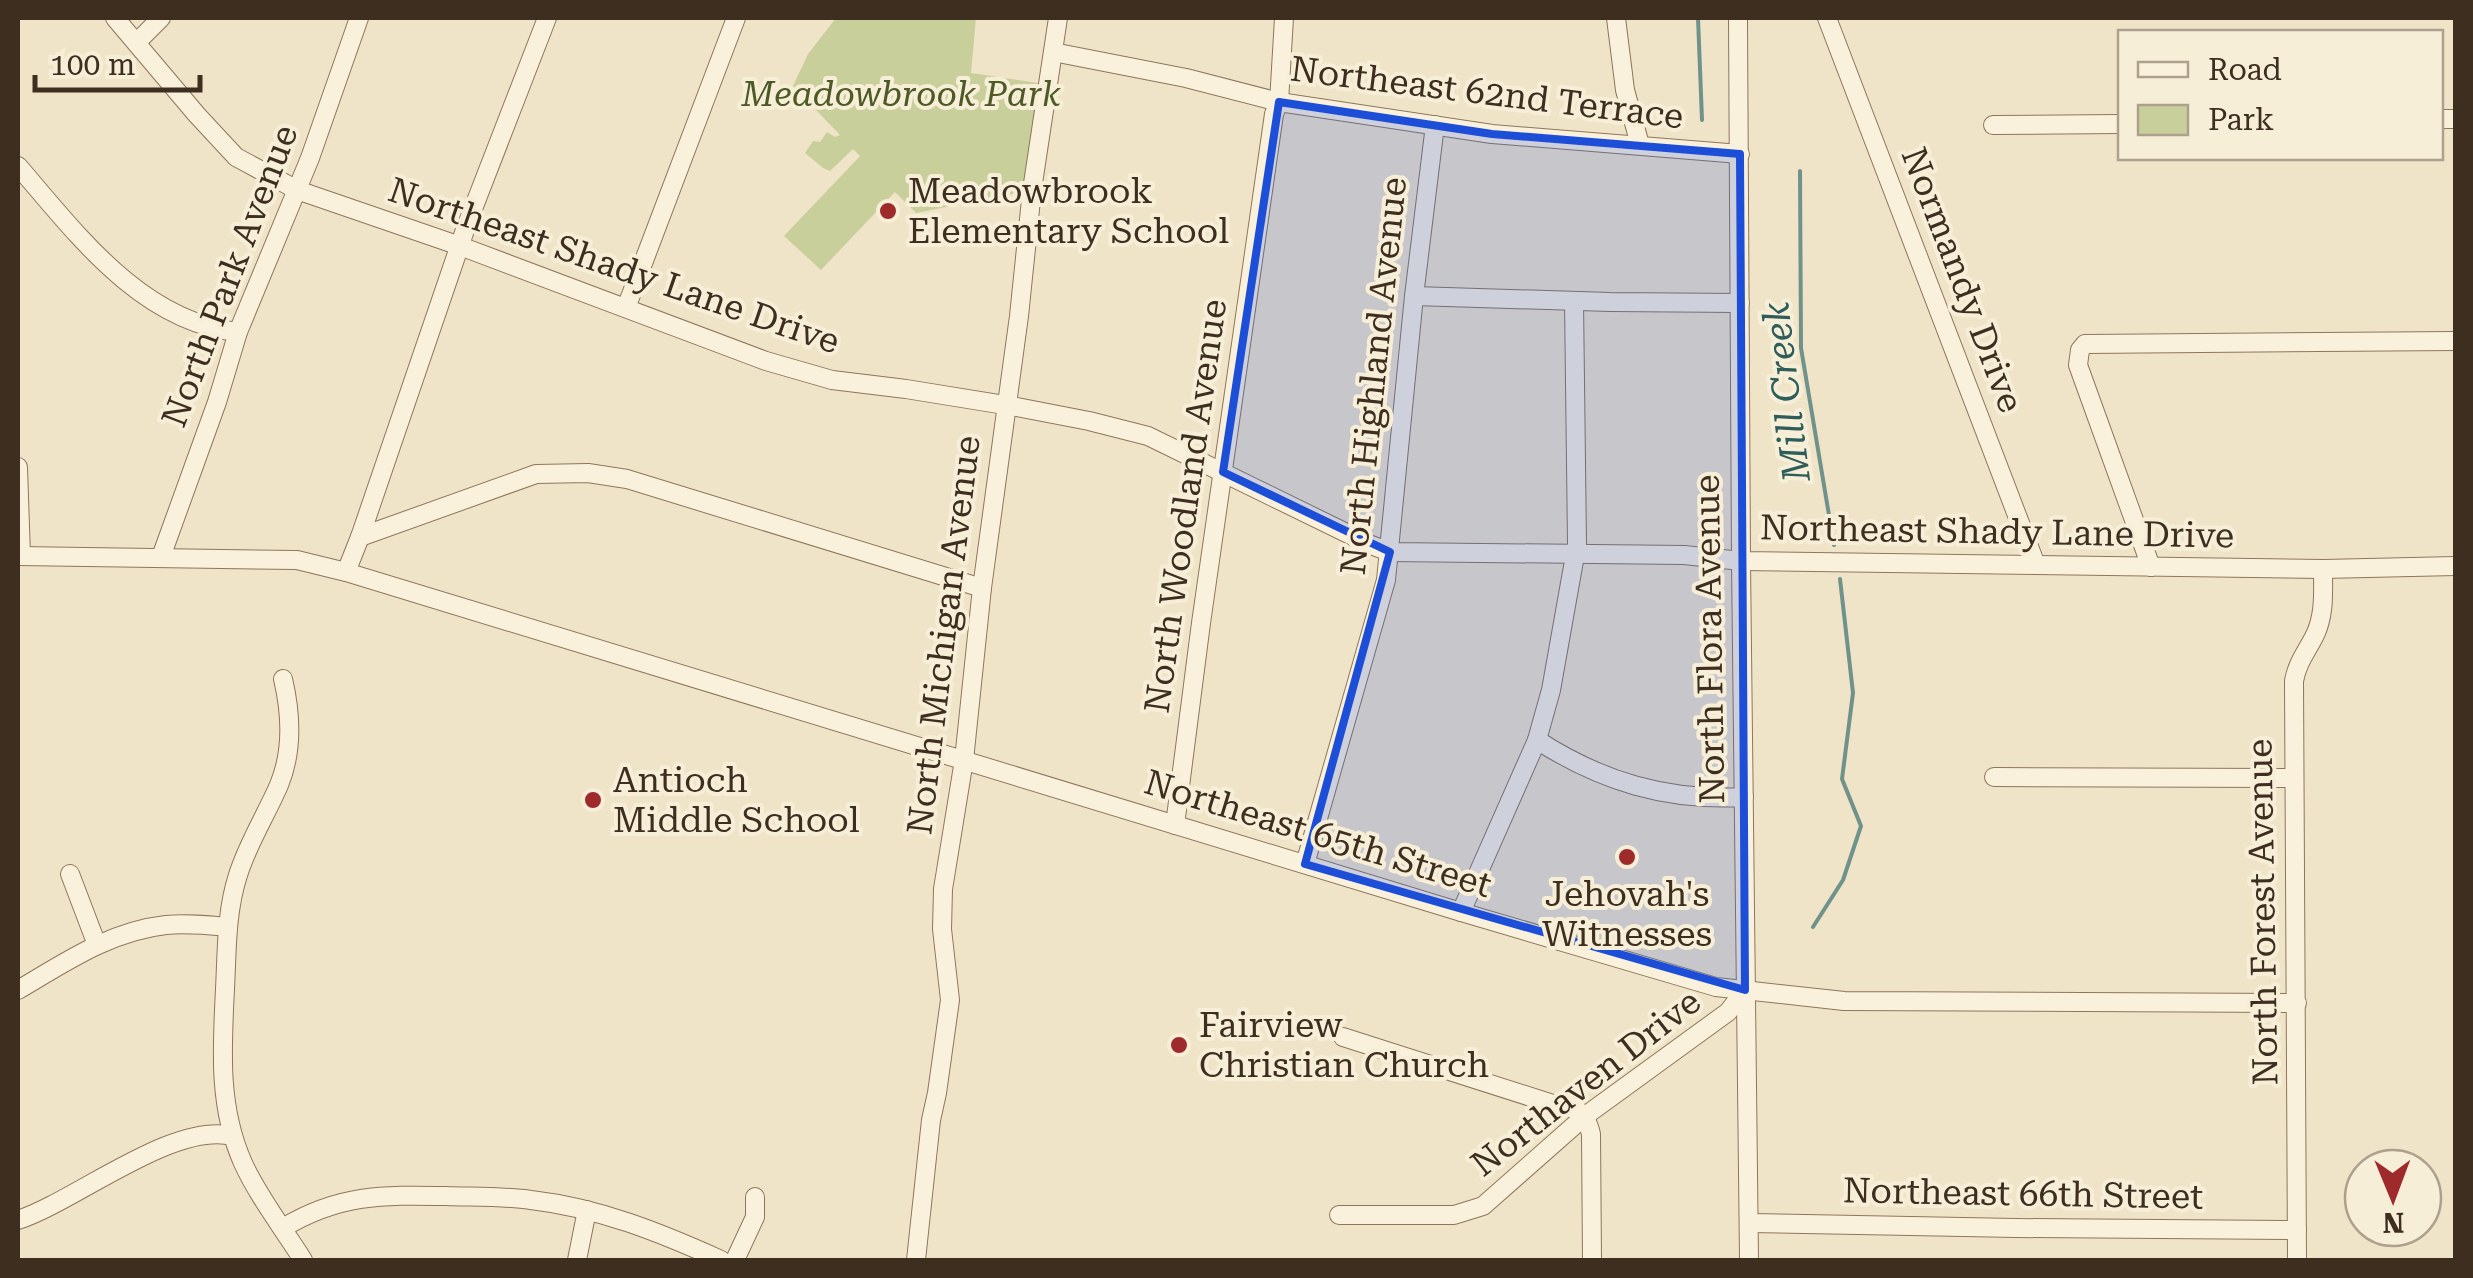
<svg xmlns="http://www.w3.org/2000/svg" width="2473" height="1278" viewBox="0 0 2473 1278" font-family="'Roboto Serif',serif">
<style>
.green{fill:#c9cf9b}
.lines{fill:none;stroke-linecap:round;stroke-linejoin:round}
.stream{stroke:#6f938a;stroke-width:4}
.minor-casing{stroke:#8d765c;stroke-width:20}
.minor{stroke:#faf1dc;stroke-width:18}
.marked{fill:#1d4ed8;fill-opacity:0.2;stroke:#1d4ed8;stroke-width:8;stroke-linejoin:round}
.poi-dot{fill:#9e2a2b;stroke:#f7eed8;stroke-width:4}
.labels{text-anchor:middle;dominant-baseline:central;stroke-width:8;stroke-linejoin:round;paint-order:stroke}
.street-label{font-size:35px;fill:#3d2e20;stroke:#f7eed8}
.park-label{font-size:35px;font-style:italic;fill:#4d5a26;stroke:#f7eed8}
.poi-label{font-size:35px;fill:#3d2e20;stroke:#f7eed8;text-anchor:start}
.water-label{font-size:38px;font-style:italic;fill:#2f5d5a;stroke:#f7eed8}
</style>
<rect width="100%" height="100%" fill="#f0e4c8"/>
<path class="green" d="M836,18H976L971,73L1052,85L1032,190L916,213L895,192L821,270L784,236L860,156L853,149L830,171L823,168L805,153L813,141L820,142L827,132L835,137L840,135L793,86L808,54Z"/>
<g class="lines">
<g class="stream">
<path d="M1698,18L1702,120"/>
<path d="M1800,171L1801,348L1834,545"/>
<path d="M1813,927L1843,880L1861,826L1842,779L1853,693L1840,579"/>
</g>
<defs>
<g id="minor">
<path d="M115,18L197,115L236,157L297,190L460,246L766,361L832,380L906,389L1017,407L1089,421L1148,436L1371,545L1390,552L1684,555L1741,561L2036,565L2323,569L2456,566"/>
<path d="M1616,18L1625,90L1640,145"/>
<path d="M1738,18L1741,561L1749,1260"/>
<path d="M1827,18L2036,565"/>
<path d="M137,42L161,18"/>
<path d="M1053,52L1186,78L1279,102L1492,134L1740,154"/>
<path d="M2440,119H2456"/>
<path d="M1993,125L2120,124"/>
<path d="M18,166C76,233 142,323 238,332"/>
<path d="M1414,296L1610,302L1740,303"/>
<path d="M626,308L736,18"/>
<path d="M18,467L21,556"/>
<path d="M360,537L466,227L547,18"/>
<path d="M18,556L297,560L346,572L1461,912L1716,987L1844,1001L2297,1003"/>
<path d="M161,557L217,402L238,332L310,158L359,18"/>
<path d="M2151,567L2078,365L2080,350L2085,344L2456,341"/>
<path d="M346,572L360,537L536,474L588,473L627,479L982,588"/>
<path d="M283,679C291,713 293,751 279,785C266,815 248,843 238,875C226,912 227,951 225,989C222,1049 218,1107 243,1163C258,1196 284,1230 303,1260"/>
<path d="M1537,740C1602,782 1667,801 1744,797"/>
<path d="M1994,777L2294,778"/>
<path d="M1175,825L1201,623L1274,114L1279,102L1284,18"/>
<path d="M1305,864L1386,580L1414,296L1435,125"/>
<path d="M70,874L97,945"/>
<path d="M1461,912L1537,740L1551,690L1577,544L1574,301"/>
<path d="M18,990C64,963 110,931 166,925C187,923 207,925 228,927"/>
<path d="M1343,1037L1553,1104C1576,1108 1585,1109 1591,1134L1592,1260"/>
<path d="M1339,1215H1454L1483,1206L1585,1116L1728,1012L1745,990"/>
<path d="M18,1220C76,1201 173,1121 233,1136"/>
<path d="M1749,1223L2016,1228L2297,1230"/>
<path d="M283,1228C339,1194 383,1195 446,1196C474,1197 503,1196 531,1200C599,1208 659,1232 721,1260"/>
<path d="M577,1260L587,1210"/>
<path d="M735,1260L755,1217V1197"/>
<path d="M916,1260L931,1120L937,1093L950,1000L942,929L943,889L964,760L982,588L1019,316L1032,190L1058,18"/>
<path d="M2297,1260L2294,681C2297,663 2307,651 2315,635C2325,614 2323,591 2323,569"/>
</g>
</defs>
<use href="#minor" class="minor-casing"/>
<use href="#minor" class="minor"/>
</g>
<path class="marked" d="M1279,102L1492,134L1740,154L1745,990L1305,864L1390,552L1223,472Z"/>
<g class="poi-dot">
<circle cx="888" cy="211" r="10"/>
<circle cx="593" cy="800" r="10"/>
<circle cx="1627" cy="857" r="10"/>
<circle cx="1179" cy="1045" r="10"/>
</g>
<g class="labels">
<g class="street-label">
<text transform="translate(1487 93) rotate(7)">Northeast 62nd Terrace</text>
<text transform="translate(614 266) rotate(19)">Northeast Shady Lane Drive</text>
<text transform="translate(230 276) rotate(-69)">North Park Avenue</text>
<text transform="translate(1962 280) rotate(69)">Normandy Drive</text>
<text transform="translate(1374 376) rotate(-84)">North Highland Avenue</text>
<text transform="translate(1186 506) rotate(-82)">North Woodland Avenue</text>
<text transform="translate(1997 532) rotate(1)">Northeast Shady Lane Drive</text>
<text transform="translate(944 635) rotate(-83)">North Michigan Avenue</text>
<text transform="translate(1710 639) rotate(-91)">North Flora Avenue</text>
<text transform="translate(1318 834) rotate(17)">Northeast 65th Street</text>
<text transform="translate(2263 912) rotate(-91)">North Forest Avenue</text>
<text transform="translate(1586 1083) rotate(-38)">Northaven Drive</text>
<text transform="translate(2023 1194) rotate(1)">Northeast 66th Street</text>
</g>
<g class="park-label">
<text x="901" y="94">Meadowbrook Park</text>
</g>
<g class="poi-label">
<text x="908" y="191">Meadowbrook<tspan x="908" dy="40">Elementary School</tspan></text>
<text x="613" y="780">Antioch<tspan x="613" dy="40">Middle School</tspan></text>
<text x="1627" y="894" text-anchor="middle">Jehovah's<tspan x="1627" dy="40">Witnesses</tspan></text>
<text x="1199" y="1025">Fairview<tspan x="1199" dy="40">Christian Church</tspan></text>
</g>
<g class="water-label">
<text transform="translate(1786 392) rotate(-97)">Mill Creek</text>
</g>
</g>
<rect width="2473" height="1278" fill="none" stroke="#3d2e20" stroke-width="40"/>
<rect x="2118" y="30" width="325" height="130" fill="#f7eed8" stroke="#ada18e" stroke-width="2.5"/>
<rect x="2138" y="62" width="50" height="15" fill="#faf1dc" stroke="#ada18e" stroke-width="2.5"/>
<text x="2208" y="80" font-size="30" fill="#3d2e20">Road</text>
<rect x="2138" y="105" width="50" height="30" fill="#c9cf9b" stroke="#ada18e" stroke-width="2.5"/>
<text x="2208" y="130" font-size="30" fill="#3d2e20">Park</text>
<g transform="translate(2393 1198) rotate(179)"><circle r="48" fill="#f7eed8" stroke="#ada18e" stroke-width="2.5"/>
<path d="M0-8L18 38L0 25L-18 38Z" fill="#9e2a2b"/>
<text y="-15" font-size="28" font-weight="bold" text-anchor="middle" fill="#3d2e20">N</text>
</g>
<path d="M35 75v15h165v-15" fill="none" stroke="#3d2e20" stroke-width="5"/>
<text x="50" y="75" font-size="30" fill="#3d2e20" stroke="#f7eed8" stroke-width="8" paint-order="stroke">100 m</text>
</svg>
